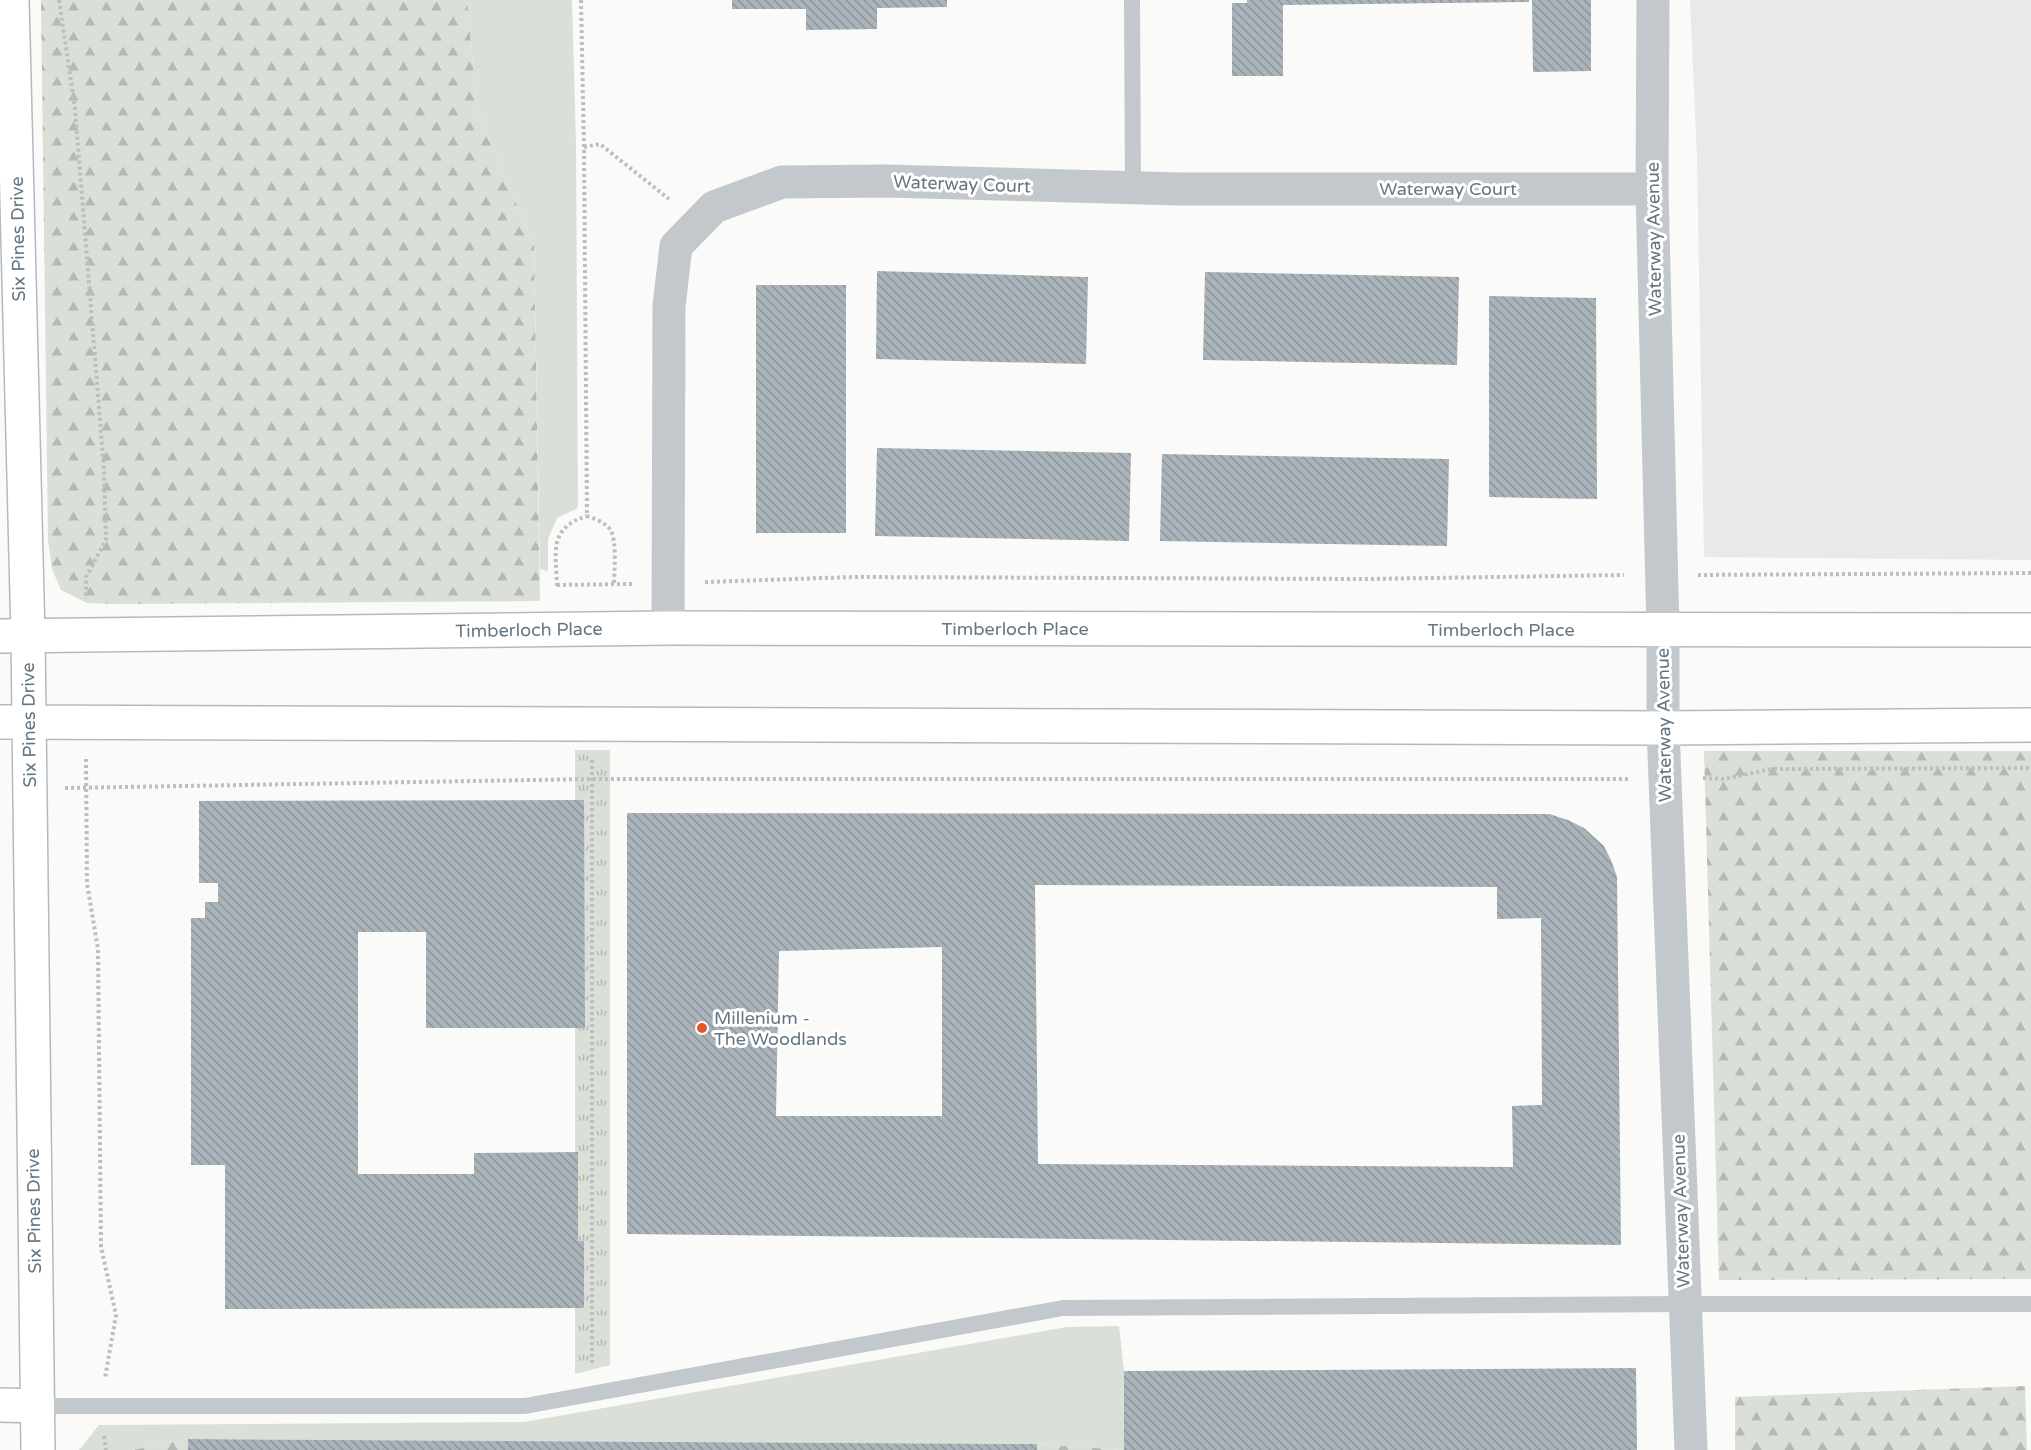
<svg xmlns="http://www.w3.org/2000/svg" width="2031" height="1450" viewBox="0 0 2031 1450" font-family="'Varela Round',sans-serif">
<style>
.built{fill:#e8e9e9}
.grass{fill:#dadfd7}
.forest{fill:url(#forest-firs)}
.park{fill:url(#park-tufts)}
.building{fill:url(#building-back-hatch);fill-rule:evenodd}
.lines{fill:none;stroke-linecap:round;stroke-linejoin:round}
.secondary-casing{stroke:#b3babf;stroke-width:36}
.path{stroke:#bbbfc2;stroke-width:4;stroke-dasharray:3 3;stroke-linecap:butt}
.lane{stroke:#c3c8cc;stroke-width:16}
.street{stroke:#c3c8cc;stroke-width:33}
.secondary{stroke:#fff;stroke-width:33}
.poi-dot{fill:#e4572e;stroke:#fff;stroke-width:2}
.labels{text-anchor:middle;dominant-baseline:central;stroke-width:6;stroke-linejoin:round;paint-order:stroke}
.street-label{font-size:18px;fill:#657683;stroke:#fff}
.poi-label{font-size:18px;fill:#657683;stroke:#fff;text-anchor:start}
</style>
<defs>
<pattern id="forest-firs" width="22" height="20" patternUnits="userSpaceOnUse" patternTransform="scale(1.5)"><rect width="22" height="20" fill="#dadfd7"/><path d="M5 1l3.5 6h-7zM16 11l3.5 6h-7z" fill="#b4b9b4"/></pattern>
<pattern id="park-tufts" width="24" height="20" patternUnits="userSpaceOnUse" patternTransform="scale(1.5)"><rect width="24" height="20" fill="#dadfd7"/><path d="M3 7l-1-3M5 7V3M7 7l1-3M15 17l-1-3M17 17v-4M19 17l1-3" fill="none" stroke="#b4b9b4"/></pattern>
<pattern id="building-back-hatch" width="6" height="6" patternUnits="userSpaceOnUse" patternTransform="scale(1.5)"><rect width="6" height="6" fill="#aab3b9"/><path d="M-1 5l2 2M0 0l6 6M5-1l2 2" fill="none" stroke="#8e969c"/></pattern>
</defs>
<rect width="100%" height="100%" fill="#fafaf8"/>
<path class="built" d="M1690,0H2031V560L1704,557L1697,158Z"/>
<g class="grass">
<path d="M467,0H572L576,144L578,508L557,518L548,539V571L540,569L534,246L477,109Z"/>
<path d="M1119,1326L1124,1371V1450L1037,1444L188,1439L132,1450H79L99,1425L524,1422L1067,1327Z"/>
</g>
<g class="forest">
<path d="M41,0H467L477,109L534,246L540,601L115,604L87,603L61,590L52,569L48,540Z"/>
<path d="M1704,751H2031V1279L1719,1280Z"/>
<path d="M2025,1386L2027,1450H1735V1397Z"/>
<path d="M188,1439V1450H132Z"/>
<path d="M1037,1444L1124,1450H1037Z"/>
</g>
<path class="park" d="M575,750H610V1365L575,1374Z"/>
<g class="building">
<path d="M732,0H947V7L877,8V29L806,30V9H732Z"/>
<path d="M1247,0H1529V2L1283,5V76H1232V3H1247Z"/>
<path d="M1532,0H1591V71L1533,72Z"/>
<path d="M877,271L1088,277L1086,364L876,359Z"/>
<path d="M1205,272L1459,277L1457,365L1203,360Z"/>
<rect x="756" y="285" width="90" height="248"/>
<path d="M1489,296L1596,298L1597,499L1489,497Z"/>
<path d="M877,448L1131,453L1129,541L875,536Z"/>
<path d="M1162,454L1449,459L1447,546L1160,541Z"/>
<path d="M584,800L585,1028H426V932H358V1174H474V1153L578,1152V1241H584V1308L225,1309V1165H191V918H205V902H218V883H199V801Z"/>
<path d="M627,813L1549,814L1568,820L1584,828L1604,846L1611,860L1617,877L1621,1245L627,1234ZM1035,885L1497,887V919L1541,918L1542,1105L1512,1106L1513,1167L1038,1164ZM942,947V1116H776L779,951Z"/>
<path d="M1636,1368L1637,1450H1124V1371Z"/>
<path d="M188,1439L1037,1444V1450H188Z"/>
</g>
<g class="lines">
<defs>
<g id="secondary">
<path d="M12,0L28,636L38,1450"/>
<path d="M0,636L668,628L2031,630"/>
<path d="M0,722L1663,728L2031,725"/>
<path d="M0,1405L36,1406"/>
</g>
</defs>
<use href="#secondary" class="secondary-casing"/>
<g class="path">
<path d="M59,0L75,109L104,470L106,540L86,577V599"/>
<path d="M581,0L584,147L587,516C595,519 607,523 611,531C617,543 614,571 614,585"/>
<path d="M584,147L600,144L669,199"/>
<path d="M1698,575L2031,573"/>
<path d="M705,582L853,577L1366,579L1624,575"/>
<path d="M557,585L632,584"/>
<path d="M557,586C556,552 548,528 587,516"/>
<path d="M86,759L87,884L98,949L101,1247L116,1315L105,1378"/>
<path d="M592,760V1364"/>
<path d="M1703,778L1724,779L1772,769L2031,768"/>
<path d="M65,788L592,779H1630"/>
<path d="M104,1436L106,1450"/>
</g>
<g class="lane">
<path d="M1132,0L1133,188"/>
<path d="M36,1406H525L1063,1308L1685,1304H2031"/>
</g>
<g class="street">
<path d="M1653,0L1652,189L1663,630V728L1691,1450"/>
<path d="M668,628L669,306L676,246L714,207L782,182L887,181L1180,189H1652"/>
</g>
<use href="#secondary" class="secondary"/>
</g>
<circle class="poi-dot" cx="702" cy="1028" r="6"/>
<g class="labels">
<g class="street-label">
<text transform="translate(962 184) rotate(2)">Waterway Court</text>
<text x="1448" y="189">Waterway Court</text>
<text transform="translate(18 239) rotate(-91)">Six Pines Drive</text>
<text transform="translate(1654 239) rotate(-91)">Waterway Avenue</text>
<text x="1015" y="629">Timberloch Place</text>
<text transform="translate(529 630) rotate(-1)">Timberloch Place</text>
<text x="1501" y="630">Timberloch Place</text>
<text transform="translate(29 725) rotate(-91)">Six Pines Drive</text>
<text transform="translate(1664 725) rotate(-91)">Waterway Avenue</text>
<text transform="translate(34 1211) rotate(-91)">Six Pines Drive</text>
<text transform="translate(1681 1211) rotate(-92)">Waterway Avenue</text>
</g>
<g class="poi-label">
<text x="714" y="1018">Millenium -<tspan x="714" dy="21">The Woodlands</tspan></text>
</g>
</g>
</svg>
